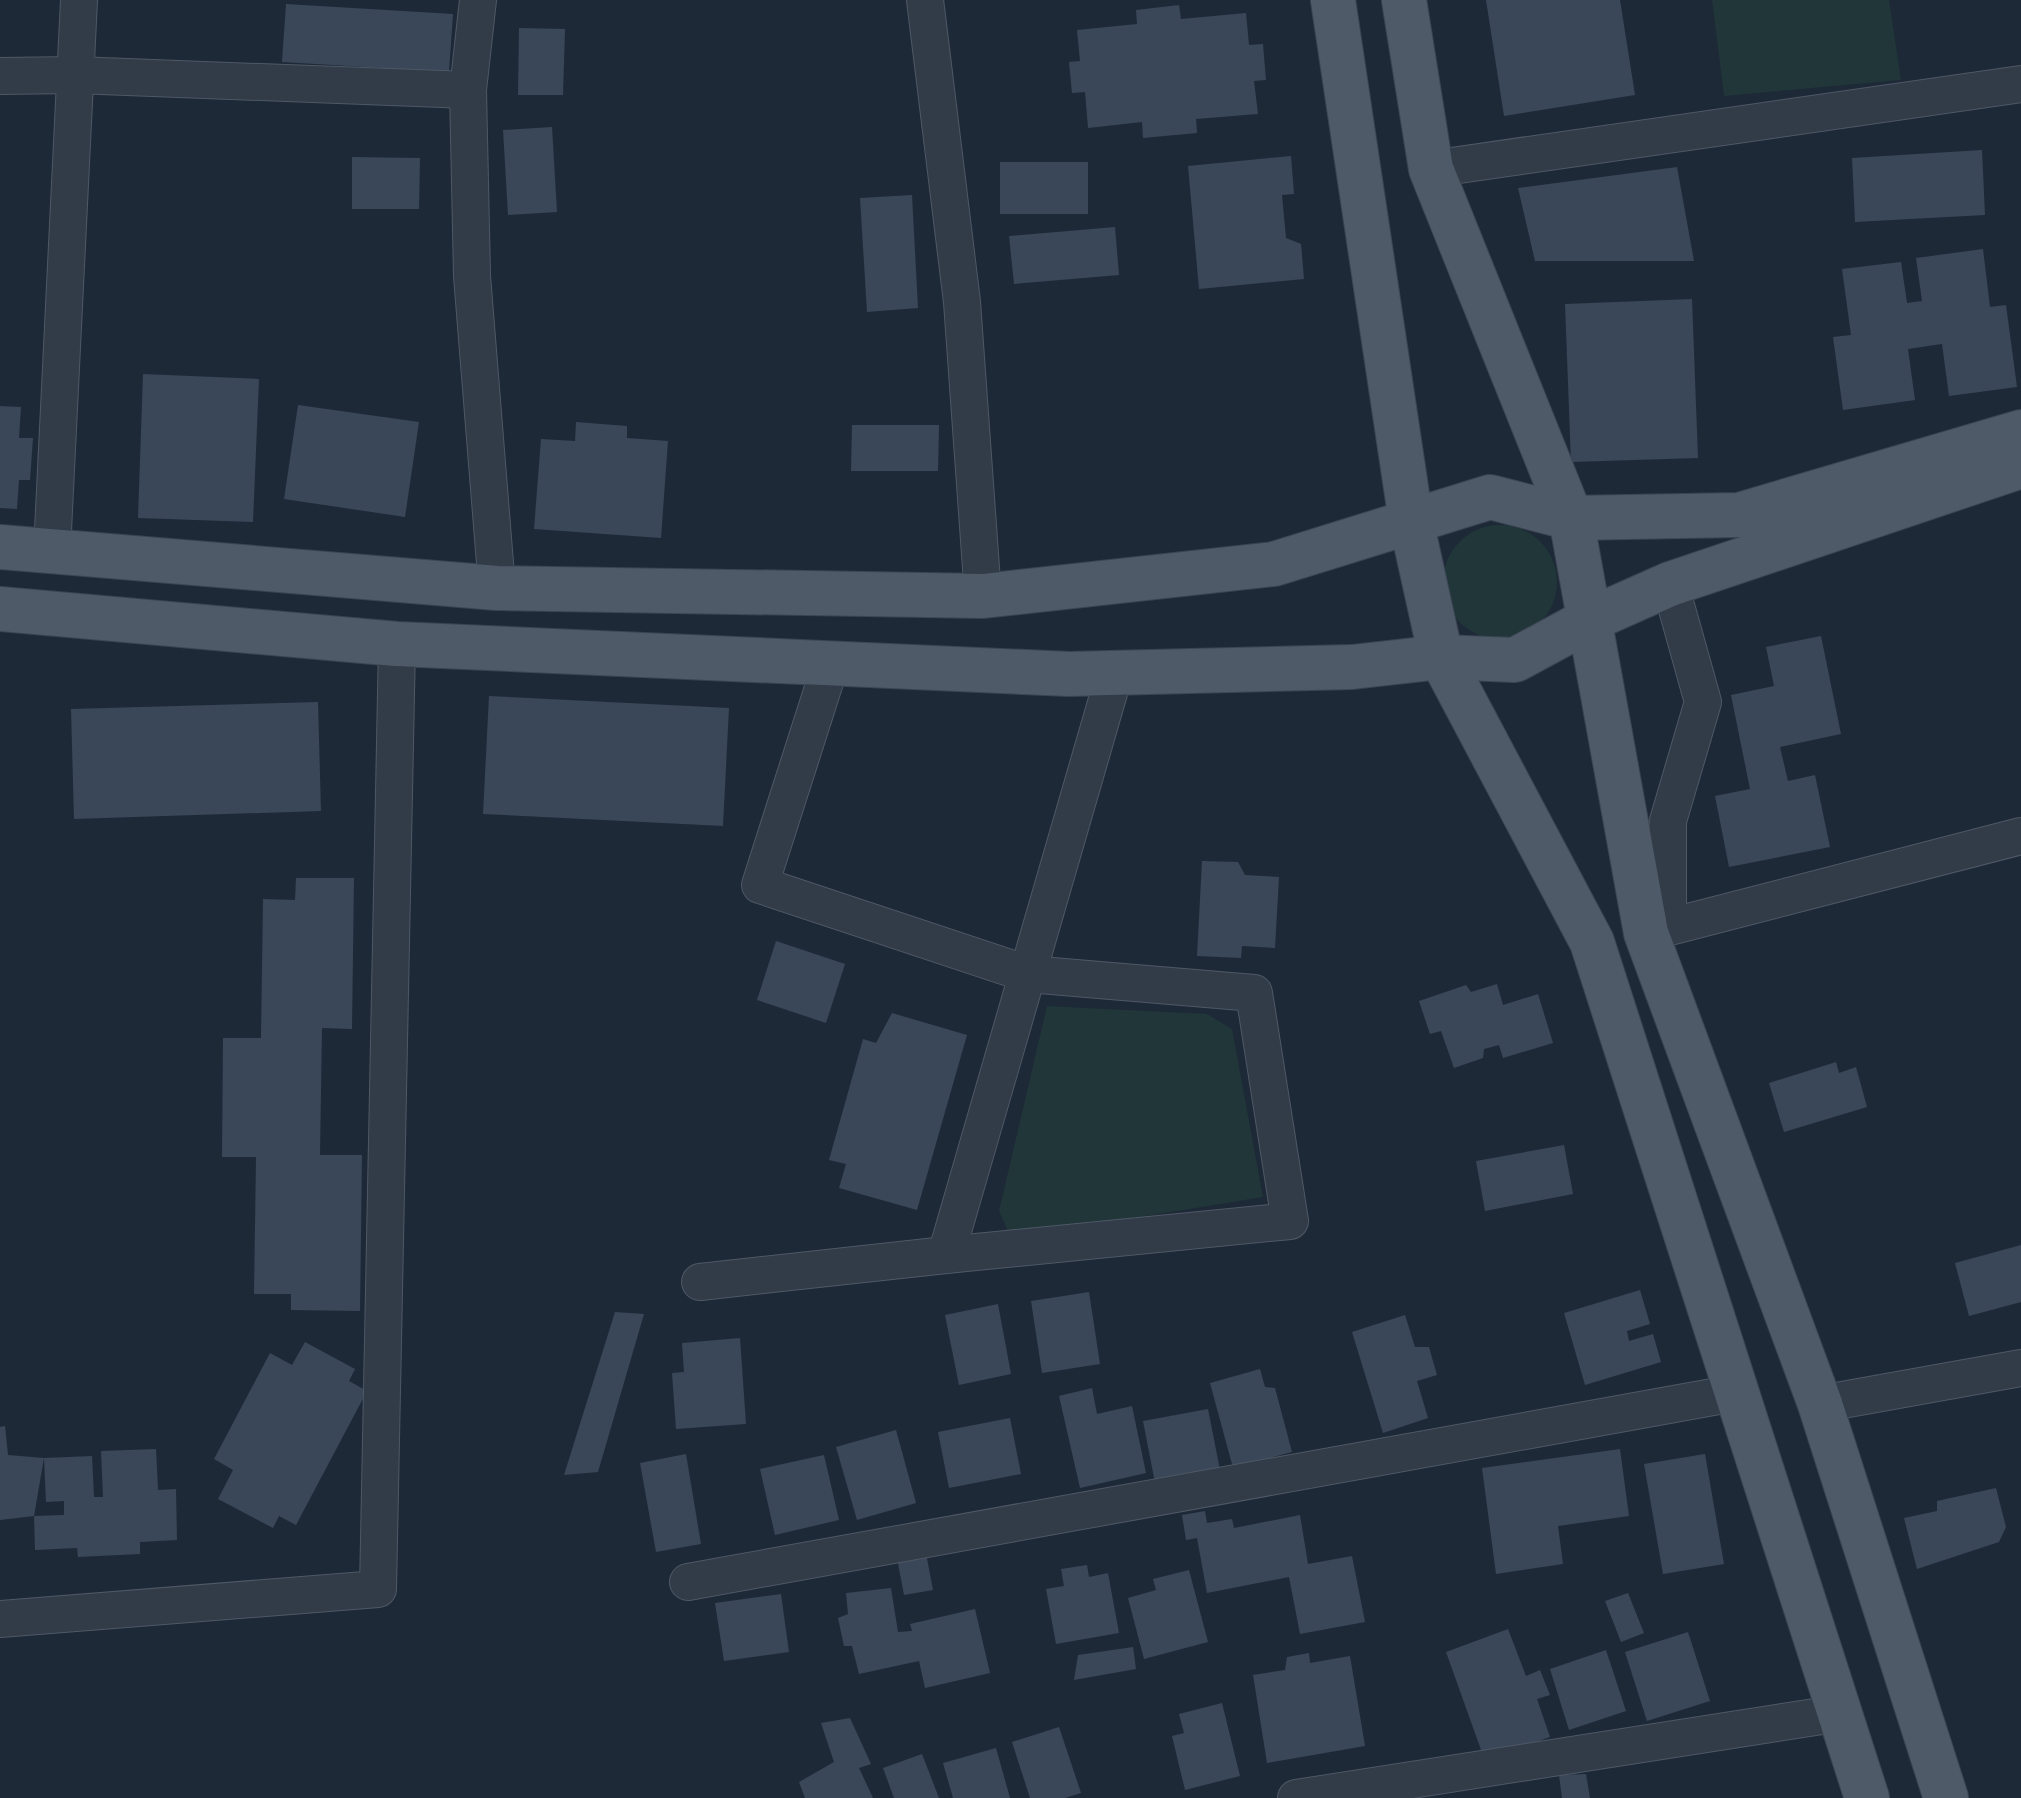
<svg xmlns="http://www.w3.org/2000/svg" width="2021" height="1798" viewBox="0 0 2021 1798" font-family="'Alegreya Sans',sans-serif">
<style>
.green{fill:#203639}
.building{fill:#3a4758}
.lines{fill:none;stroke-linecap:round;stroke-linejoin:round}
.minor-casing{stroke:#4f5866;stroke-width:38}
.major-casing{stroke:#3b4452;stroke-width:46}
.minor{stroke:#323b48;stroke-width:36}
.major{stroke:#4f5a69;stroke-width:44}
</style>
<rect width="100%" height="100%" fill="#1e2938"/>
<g class="green">
<path d="M1712,0H1889L1901,80L1724,96Z"/>
<circle cx="1500" cy="582" r="57"/>
<path d="M1047,1006L1207,1014L1232,1029L1263,1197L1011,1238L999,1211Z"/>
</g>
<g class="building">
<path d="M1486,0H1620L1635,95L1504,116Z"/>
<path d="M286,4L453,14L449,72L282,62Z"/>
<path d="M1179,5L1181,19L1246,13L1249,45L1263,44L1266,80L1254,81L1258,114L1196,119L1197,133L1143,138L1142,122L1088,128L1085,92L1072,93L1069,62L1080,61L1077,30L1137,24L1136,10Z"/>
<path d="M519,28L565,29L563,95H518Z"/>
<path d="M552,127L557,212L508,215L503,130Z"/>
<path d="M1982,150L1985,215L1855,222L1852,158Z"/>
<path d="M1291,156L1294,194L1282,195L1286,238L1301,244L1304,279L1199,289L1188,166Z"/>
<path d="M352,157L420,158L419,209H352Z"/>
<rect x="1000" y="162" width="88" height="52"/>
<path d="M1677,167L1694,261H1535L1518,188Z"/>
<path d="M912,195L918,308L867,312L860,198Z"/>
<path d="M1115,227L1119,275L1014,284L1009,236Z"/>
<path d="M1983,249L1990,307L2006,305L2017,387L1949,396L1942,344L1908,349L1915,400L1843,410L1833,337L1851,335L1842,269L1901,262L1907,303L1922,301L1916,258Z"/>
<path d="M1692,299L1698,458L1571,462L1565,304Z"/>
<path d="M143,374L259,379L253,522L138,518Z"/>
<path d="M298,405L419,422L405,517L284,499Z"/>
<path d="M0,406L21,407L19,438H33L30,480H19L17,509L0,508Z"/>
<path d="M576,422L627,426V438L668,441L661,538L534,529L541,439L575,441Z"/>
<path d="M852,425H939L938,471H851Z"/>
<path d="M1821,636L1841,734L1780,747L1788,781L1815,775L1830,847L1729,867L1715,796L1750,789L1731,695L1774,686L1766,647Z"/>
<path d="M489,696L729,708L723,826L483,814Z"/>
<path d="M318,702L321,811L74,819L71,709Z"/>
<path d="M1202,861L1238,862L1245,875L1279,877L1275,948L1242,946L1241,958L1197,956Z"/>
<path d="M296,878H354L352,1029L322,1028L320,1155H362L360,1311L291,1310V1294H254L256,1157H222L223,1038H261L263,899L295,900Z"/>
<path d="M776,941L845,964L826,1023L757,1000Z"/>
<path d="M1497,984L1503,1005L1538,994L1553,1043L1503,1058L1499,1045L1484,1049L1483,1058L1454,1068L1441,1031L1430,1034L1419,1001L1466,985L1471,992Z"/>
<path d="M892,1013L967,1035L917,1210L839,1188L846,1164L829,1160L863,1039L876,1043Z"/>
<path d="M1836,1062L1839,1073L1856,1067L1867,1107L1784,1132L1769,1083Z"/>
<path d="M1564,1145L1573,1194L1485,1211L1476,1161Z"/>
<path d="M2021,1245V1302L1969,1316L1955,1263Z"/>
<path d="M1640,1290L1650,1324L1627,1331L1629,1341L1653,1334L1661,1362L1585,1385L1564,1313Z"/>
<path d="M1089,1292L1100,1364L1042,1373L1031,1301Z"/>
<path d="M998,1304L1011,1374L959,1385L945,1315Z"/>
<path d="M615,1312L644,1314L598,1472L564,1475Z"/>
<path d="M1405,1315L1415,1347H1429L1437,1375L1417,1381L1428,1418L1383,1433L1352,1332Z"/>
<path d="M740,1338L746,1424L676,1429L672,1373L684,1372L682,1343Z"/>
<path d="M305,1342L355,1369L349,1381L367,1391L296,1525L279,1516L273,1528L218,1499L233,1470L214,1459L270,1353L292,1365Z"/>
<path d="M1260,1369L1265,1387L1275,1388L1292,1452L1233,1468L1210,1383Z"/>
<path d="M1092,1388L1097,1414L1132,1406L1146,1473L1080,1488L1059,1396Z"/>
<path d="M1208,1409L1220,1470L1155,1483L1143,1421Z"/>
<path d="M1010,1418L1021,1474L949,1488L938,1432Z"/>
<path d="M5,1426L8,1455L44,1458L34,1516L64,1515V1501L46,1502L44,1458L92,1456L94,1497H103L101,1451L156,1449L158,1490L176,1489L177,1540L140,1542V1554L78,1557L77,1548L35,1550L34,1516L0,1520V1427Z"/>
<path d="M896,1430L916,1503L857,1520L836,1447Z"/>
<path d="M1620,1449L1629,1516L1558,1526L1563,1564L1496,1574L1482,1468Z"/>
<path d="M686,1454L701,1544L656,1552L640,1463Z"/>
<path d="M1705,1454L1724,1564L1663,1574L1644,1464Z"/>
<path d="M824,1455L839,1520L775,1535L760,1469Z"/>
<path d="M1996,1488L2006,1527L1999,1542L1917,1569L1904,1518L1937,1511V1501Z"/>
<path d="M1205,1511L1207,1523L1232,1519L1234,1528L1300,1515L1308,1564L1352,1556L1365,1622L1300,1634L1289,1577L1207,1593L1197,1538L1186,1540L1182,1515Z"/>
<path d="M926,1553L933,1590L904,1595L897,1558Z"/>
<path d="M1087,1565L1089,1577L1108,1573L1119,1633L1056,1644L1046,1589L1064,1586L1061,1569Z"/>
<path d="M1189,1570L1208,1642L1144,1659L1128,1598L1156,1590L1153,1579Z"/>
<path d="M891,1588L898,1632L912,1631L910,1624L975,1609L990,1673L925,1688L919,1661L859,1674L852,1646H844L838,1618L848,1614L846,1593Z"/>
<path d="M1628,1593L1644,1633L1621,1642L1605,1601Z"/>
<path d="M781,1594L789,1652L724,1661L715,1603Z"/>
<path d="M1508,1629L1526,1676L1540,1670L1550,1695L1537,1699L1550,1737L1485,1761L1446,1652Z"/>
<path d="M1688,1632L1710,1701L1647,1721L1625,1652Z"/>
<path d="M1133,1647L1136,1669L1074,1680L1078,1655Z"/>
<path d="M1606,1650L1626,1711L1569,1730L1550,1669Z"/>
<path d="M1309,1653L1310,1663L1350,1656L1365,1746L1267,1763L1253,1675L1285,1670L1287,1657Z"/>
<path d="M1222,1703L1240,1776L1185,1790L1172,1736L1184,1733L1179,1714Z"/>
<path d="M850,1718L871,1764L859,1768L873,1798H805L799,1782L834,1762L821,1723Z"/>
<path d="M1059,1727L1081,1793L1065,1798H1030L1012,1742Z"/>
<path d="M996,1748L1010,1798H953L943,1763Z"/>
<path d="M922,1754L939,1798H894L883,1768Z"/>
<path d="M1586,1774L1590,1798H1562L1559,1775Z"/>
</g>
<g class="lines">
<defs>
<g id="minor">
<path d="M478,0L468,90L472,276L497,588"/>
<path d="M925,0L962,302L983,596"/>
<path d="M0,76L75,75L468,90"/>
<path d="M1431,169L2021,84"/>
<path d="M52,551L79,0"/>
<path d="M831,663L760,885L1028,974L1254,993L1290,1221L946,1255"/>
<path d="M1668,927V821L1703,702L1670,584"/>
<path d="M1646,933L2021,836"/>
<path d="M700,1282L946,1255L1115,672"/>
<path d="M1820,1404L2021,1368"/>
<path d="M688,1582L1735,1393"/>
<path d="M0,1619L378,1589L397,644"/>
<path d="M1296,1798L1841,1713"/>
</g>
<g id="major">
<path d="M1333,0L1411,521L1441,657L1592,942L1867,1798"/>
<path d="M1404,0L1431,169L1571,518L1646,933L1820,1404L1946,1798"/>
<path d="M0,547L497,588L983,596L1274,564L1490,497L1571,518L1739,515L2021,432"/>
<path d="M0,609L397,644L1069,674L1352,667L1441,657L1515,660L1589,620L1670,584L2021,466"/>
</g>
</defs>
<use href="#minor" class="minor-casing"/>
<use href="#major" class="major-casing"/>
<use href="#minor" class="minor"/>
<use href="#major" class="major"/>
</g>
</svg>
